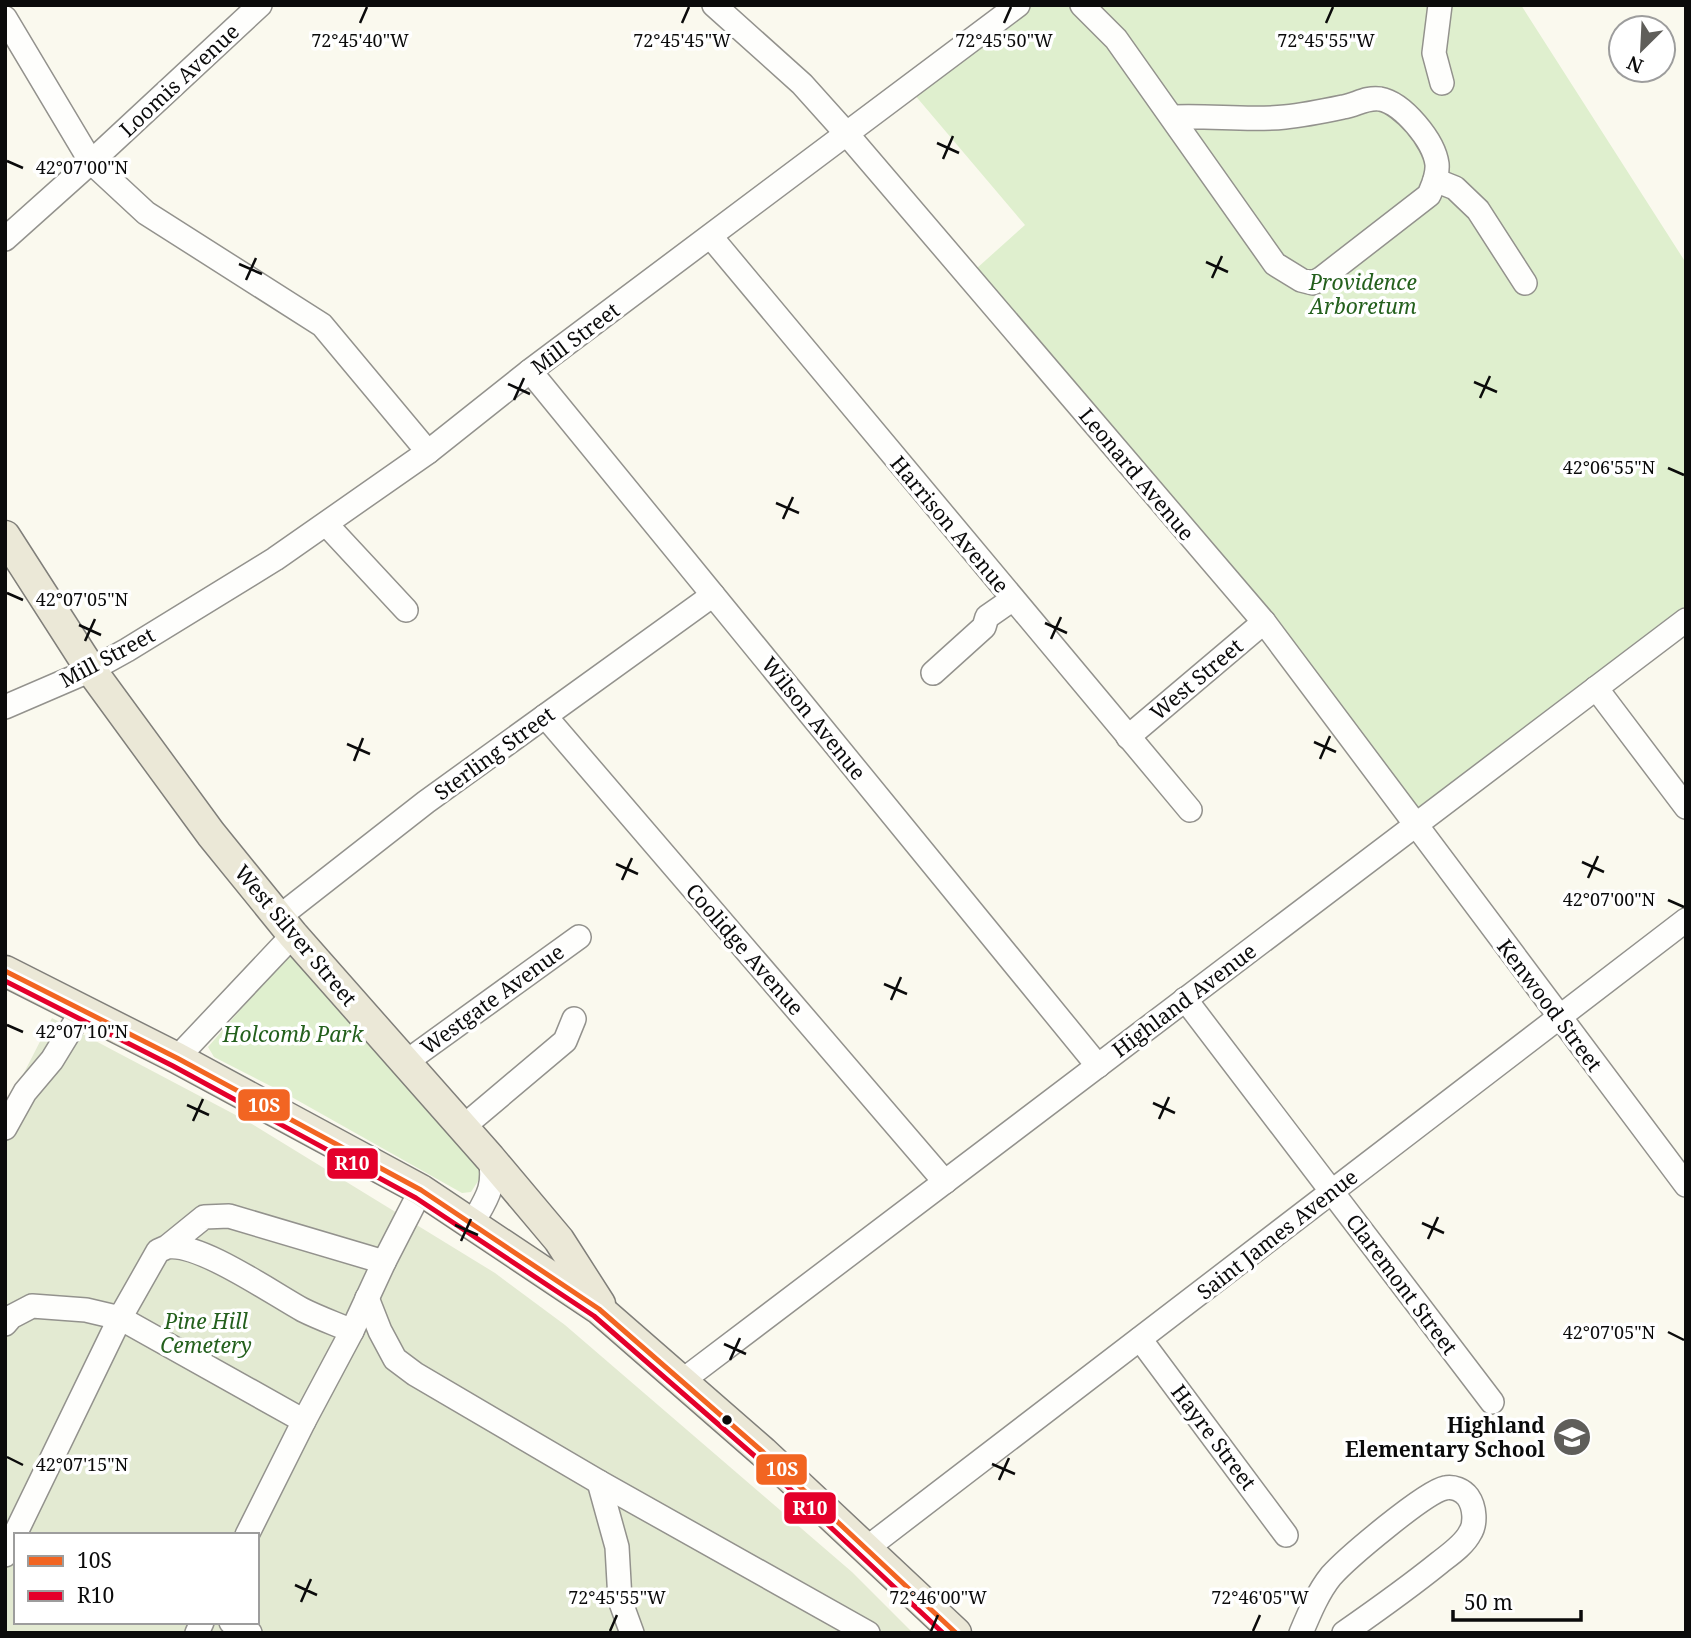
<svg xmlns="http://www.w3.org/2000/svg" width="1691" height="1638" viewBox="0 0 1691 1638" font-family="'Noto Serif',serif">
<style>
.green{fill:#dfefce}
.cemetery{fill:#e3ead2;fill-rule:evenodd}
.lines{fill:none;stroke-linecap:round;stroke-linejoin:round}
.minor-casing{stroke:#93928d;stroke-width:26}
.major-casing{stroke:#807f7a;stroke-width:33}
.minor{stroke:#fefefc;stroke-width:23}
.major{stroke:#ebe8d7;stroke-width:30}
.bus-1-casing{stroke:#fff;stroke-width:10}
.bus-2-casing{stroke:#fff;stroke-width:10}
.bus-1{stroke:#f26522;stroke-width:5}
.bus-2{stroke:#e4002b;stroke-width:5}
.ticks{fill:none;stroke:#0b0b0b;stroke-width:2.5}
.bus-dot{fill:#0b0b0b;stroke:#fff;stroke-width:2.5}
.labels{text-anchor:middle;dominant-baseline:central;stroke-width:7;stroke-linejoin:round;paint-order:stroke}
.street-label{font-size:21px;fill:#0b0b0b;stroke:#fff}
.park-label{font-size:21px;font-style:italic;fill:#24601d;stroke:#fff}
.poi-label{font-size:21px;font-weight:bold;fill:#0b0b0b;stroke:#fff;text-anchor:end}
.ticks-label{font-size:18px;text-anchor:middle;fill:#0b0b0b;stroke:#fff;stroke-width:7;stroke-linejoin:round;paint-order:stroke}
.line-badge{stroke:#fff;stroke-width:2.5}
.badge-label{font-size:19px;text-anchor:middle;font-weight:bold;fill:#fff}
</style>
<rect width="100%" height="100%" fill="#faf9ee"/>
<g class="green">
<path d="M1018,5H1521L1686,263V620L1415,825L967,277L1025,225L908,87Z"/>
<path d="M288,955H296L473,1158L482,1175L471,1192L462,1193L288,1095L214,1057L208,1047Z"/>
</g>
<path class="cemetery" d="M52,1018L247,1121L495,1273L565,1325L852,1572L913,1633H5V1110ZM16,1535H257V1622H16Z"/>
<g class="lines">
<defs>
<g id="minor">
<path d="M714,5L802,84L846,133L1264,622L1686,1185"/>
<path d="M1082,5L1116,39L1275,264L1301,280L1313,283L1322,278L1429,195C1433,185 1438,176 1437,164C1434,141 1403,103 1380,99C1366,97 1356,105 1343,107C1324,111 1305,115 1285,117C1248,121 1210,115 1173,117"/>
<path d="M1440,5L1434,53L1442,83"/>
<path d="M5,18L91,162L146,213L322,325L428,452"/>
<path d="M1435,180L1455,188L1478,210L1525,283"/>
<path d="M711,237L1190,810"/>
<path d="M5,239L91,162L260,5"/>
<path d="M530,371L1098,1066"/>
<path d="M326,524L406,610"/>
<path d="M933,673L984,627L987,617L1013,599"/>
<path d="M1596,688L1686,807"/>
<path d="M5,707L91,670L127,650L275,559L428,452L530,371L1018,5"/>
<path d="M545,716L945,1182"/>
<path d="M1128,737L1264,622"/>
<path d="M279,917L426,802L713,595"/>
<path d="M1185,999L1492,1402"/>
<path d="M177,1058L293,935"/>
<path d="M406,1062L579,937"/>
<path d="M463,1127L565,1041L574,1019"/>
<path d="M5,1128L25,1092L52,1060L82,1011"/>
<path d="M472,1224C486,1199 496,1188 490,1158"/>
<path d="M384,1262L421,1190"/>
<path d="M367,1298L380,1331L395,1359L415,1374L599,1482L868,1633"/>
<path d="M5,1324L11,1317L32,1306L86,1310L120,1318L158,1251L167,1247L204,1217L229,1216L384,1262L352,1331C336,1324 319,1318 303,1310C272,1293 199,1242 167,1247"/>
<path d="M1140,1339L1286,1535"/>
<path d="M682,1381L1686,620"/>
<path d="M599,1482L617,1547L620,1600L632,1633"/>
<path d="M247,1535L304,1421L352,1331"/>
<path d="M867,1548L1686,920"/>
<path d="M5,1555L120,1318L304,1421"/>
<path d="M231,1622L250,1633"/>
<path d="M197,1633L202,1622"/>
<path d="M1301,1633C1309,1614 1318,1592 1331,1576C1347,1558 1425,1492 1445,1488C1453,1486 1463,1490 1468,1497C1475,1507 1476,1524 1470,1533C1464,1545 1449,1555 1439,1563C1408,1588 1377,1610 1344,1633"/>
</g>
<g id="major">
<path d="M5,536L91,670L211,834L293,935L490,1158L559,1240L600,1304"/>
<path d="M5,971L177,1058L421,1190L599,1309L763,1452L956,1633"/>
</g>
</defs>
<use href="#minor" class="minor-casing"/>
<use href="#major" class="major-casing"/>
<use href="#minor" class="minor"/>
<use href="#major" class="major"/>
<defs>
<path id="bus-1" d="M5,971L177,1058L421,1190L599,1309L763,1452L956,1633"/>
<path id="bus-2" d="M5,981L173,1066L416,1198L594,1316L757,1458L943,1633"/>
</defs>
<use href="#bus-1" class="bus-1-casing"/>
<use href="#bus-2" class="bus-2-casing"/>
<use href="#bus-1" class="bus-1"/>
<use href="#bus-2" class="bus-2"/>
</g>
<path class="ticks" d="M360,23L367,7M682,23L689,7M1004,23L1011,7M1326,23L1333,7M937,143L959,153M943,159L953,136M7,161L23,168M1206,262L1228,272M239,264L262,274M1212,278L1222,256M246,280L256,258M1474,382L1497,392M508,384L530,394M1480,398L1490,376M514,400L524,378M1668,468L1684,475M776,503L799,513M783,519L793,497M7,593L23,600M1045,623L1067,633M79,625L101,635M1051,639L1061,617M85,641L95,619M1314,742L1336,752M347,744L370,754M1320,759L1330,736M354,761L363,738M1582,862L1604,872M616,864L638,874M1588,878L1598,856M622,880L632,858M1668,900L1684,907M884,984L907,994M891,1000L901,977M7,1025L23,1032M1153,1103L1175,1113M187,1105L209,1115M1159,1119L1169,1097M193,1121L203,1099M1422,1223L1444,1233M455,1225L478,1235M1428,1239L1438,1217M461,1241L471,1219M1668,1332L1684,1340M724,1344L746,1354M730,1360L740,1338M7,1457L23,1465M992,1464L1015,1474M999,1480L1009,1458M295,1585L317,1595M301,1602L311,1579M610,1631L617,1615M931,1631L938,1615M1253,1631L1260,1615"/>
<defs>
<symbol id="school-disc" viewBox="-11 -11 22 22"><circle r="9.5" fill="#5f5e5a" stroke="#fff"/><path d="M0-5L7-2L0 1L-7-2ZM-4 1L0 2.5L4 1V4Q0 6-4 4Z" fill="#fff"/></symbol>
</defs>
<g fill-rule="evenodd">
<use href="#school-disc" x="1550" y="1415" width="44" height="44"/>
</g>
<circle class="bus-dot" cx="727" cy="1420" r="6"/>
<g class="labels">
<g class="street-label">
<text transform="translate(179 80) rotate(-43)">Loomis Avenue</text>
<text transform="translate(575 338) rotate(-37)">Mill Street</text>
<text transform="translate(1137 474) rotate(50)">Leonard Avenue</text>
<text transform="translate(950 524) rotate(50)">Harrison Avenue</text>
<text transform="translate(107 657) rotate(-28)">Mill Street</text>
<text transform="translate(1196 679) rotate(-40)">West Street</text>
<text transform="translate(814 718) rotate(51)">Wilson Avenue</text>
<text transform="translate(494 753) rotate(-36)">Sterling Street</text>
<text transform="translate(296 935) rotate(50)">West Silver Street</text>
<text transform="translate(745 949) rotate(49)">Coolidge Avenue</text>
<text transform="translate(492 999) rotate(-36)">Westgate Avenue</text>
<text transform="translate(1184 1000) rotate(-37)">Highland Avenue</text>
<text transform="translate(1550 1005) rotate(53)">Kenwood Street</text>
<text transform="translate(1277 1234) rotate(-38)">Saint James Avenue</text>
<text transform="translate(1402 1284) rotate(53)">Claremont Street</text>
<text transform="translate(1214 1437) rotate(53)">Hayre Street</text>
</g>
<g class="park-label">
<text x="1363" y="282">Providence<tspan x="1363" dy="24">Arboretum</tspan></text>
<text x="293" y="1034">Holcomb Park</text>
<text x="206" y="1321">Pine Hill<tspan x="206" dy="24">Cemetery</tspan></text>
</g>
<g class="poi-label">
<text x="1545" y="1425">Highland<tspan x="1545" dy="24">Elementary School</tspan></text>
</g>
</g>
<g class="ticks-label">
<text x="360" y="47">72°45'40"W</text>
<text x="682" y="47">72°45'45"W</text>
<text x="1004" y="47">72°45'50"W</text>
<text x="1326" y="47">72°45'55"W</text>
<text x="82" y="174">42°07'00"N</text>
<text x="1609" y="474">42°06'55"N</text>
<text x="82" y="606">42°07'05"N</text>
<text x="1609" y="906">42°07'00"N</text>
<text x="82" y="1038">42°07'10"N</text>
<text x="1609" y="1339">42°07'05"N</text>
<text x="82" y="1471">42°07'15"N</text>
<text x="617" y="1604">72°45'55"W</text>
<text x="938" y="1604">72°46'00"W</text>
<text x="1260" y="1604">72°46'05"W</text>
</g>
<g class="line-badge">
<rect x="237" y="1088" width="54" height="34" rx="7" fill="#f26522"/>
<rect x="326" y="1147" width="53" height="33" rx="7" fill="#e4002b"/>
<rect x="755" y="1453" width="53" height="33" rx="7" fill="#f26522"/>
<rect x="783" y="1491" width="54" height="34" rx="7" fill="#e4002b"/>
</g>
<g class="badge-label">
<text x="264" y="1112">10S</text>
<text x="352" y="1170">R10</text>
<text x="782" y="1476">10S</text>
<text x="810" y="1515">R10</text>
</g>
<rect width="1691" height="1638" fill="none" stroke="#0b0b0b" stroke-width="14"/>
<rect x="14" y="1533" width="245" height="91" fill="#ffffff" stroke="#9d9d9d" stroke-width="2"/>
<rect x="28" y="1556" width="35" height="10" fill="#f26522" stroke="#9d9d9d" stroke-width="2"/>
<text x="77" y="1568" font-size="21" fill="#0b0b0b">10S</text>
<rect x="28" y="1591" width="35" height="10" fill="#e4002b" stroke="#9d9d9d" stroke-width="2"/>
<text x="77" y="1603" font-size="21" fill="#0b0b0b">R10</text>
<g transform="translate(1642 49) rotate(204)"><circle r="33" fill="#ffffff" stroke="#9d9d9d" stroke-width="2"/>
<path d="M0-5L12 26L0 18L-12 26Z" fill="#5f5e5a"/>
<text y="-10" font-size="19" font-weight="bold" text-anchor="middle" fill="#0b0b0b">N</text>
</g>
<path d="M1453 1610v10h128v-10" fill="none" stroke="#0b0b0b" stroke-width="3.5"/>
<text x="1464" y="1610" font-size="21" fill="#0b0b0b" stroke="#ffffff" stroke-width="5" paint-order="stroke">50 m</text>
</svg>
